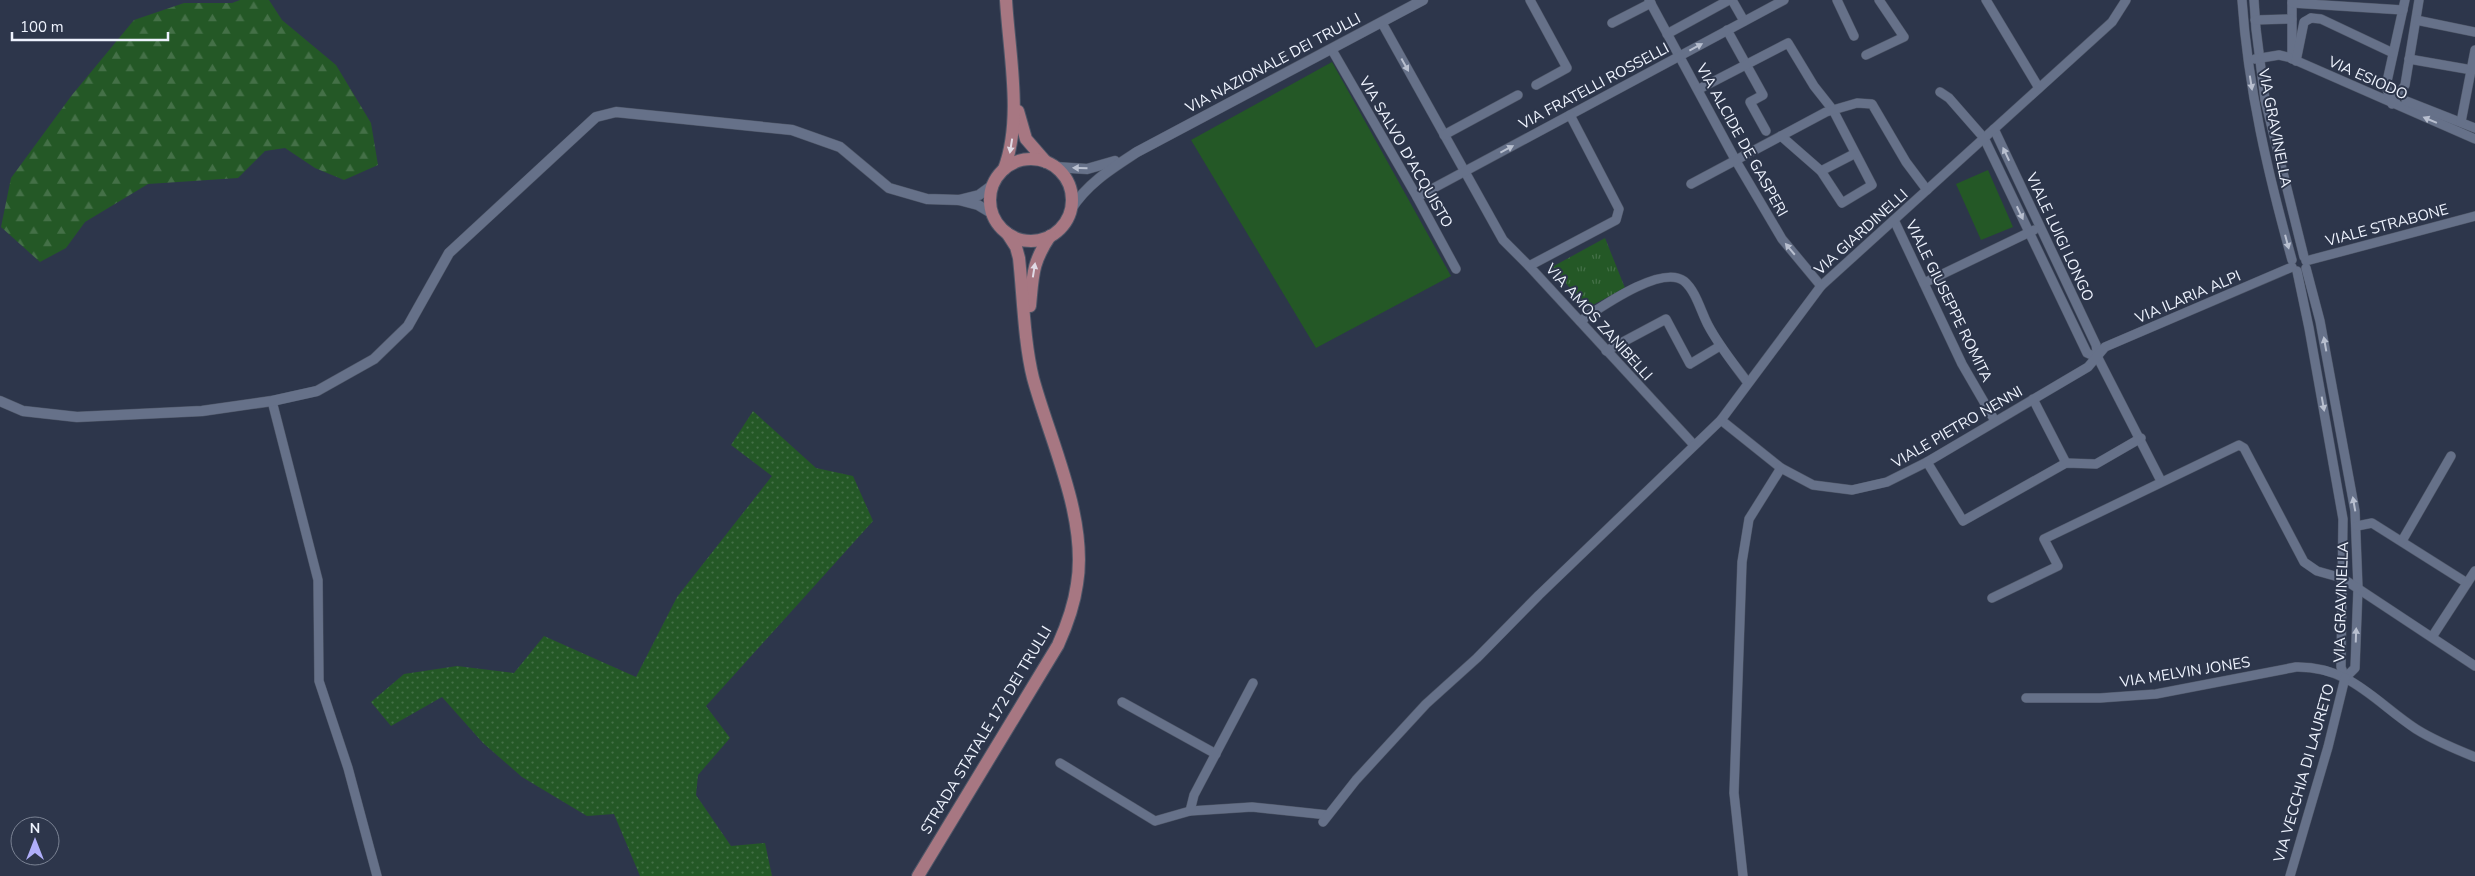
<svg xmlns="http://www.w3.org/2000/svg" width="2475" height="876" viewBox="0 0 2475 876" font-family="'Nunito Sans',sans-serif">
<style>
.grass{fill:url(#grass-dots)}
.forest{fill:url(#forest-firs)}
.park{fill:url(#park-tufts)}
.garden{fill:#245826}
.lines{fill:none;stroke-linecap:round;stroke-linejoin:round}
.minor-casing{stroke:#4d5566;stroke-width:10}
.tertiary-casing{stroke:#4d5566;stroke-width:11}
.primary-casing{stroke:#4d5566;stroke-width:14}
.minor{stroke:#667189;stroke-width:9}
.tertiary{stroke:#667189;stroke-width:10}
.primary{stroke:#a77782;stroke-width:12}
.oneway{fill:#b8bfcf}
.oneway2{fill:#e0dae5}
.labels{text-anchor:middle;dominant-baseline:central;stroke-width:4;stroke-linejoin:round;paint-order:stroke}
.street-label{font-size:15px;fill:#eef3fe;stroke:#2d364b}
</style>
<defs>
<pattern id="grass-dots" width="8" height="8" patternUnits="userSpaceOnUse" patternTransform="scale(1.25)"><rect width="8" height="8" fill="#245826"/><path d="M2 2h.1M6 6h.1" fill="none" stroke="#447047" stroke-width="1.8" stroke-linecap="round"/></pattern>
<pattern id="forest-firs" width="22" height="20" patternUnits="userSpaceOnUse" patternTransform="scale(1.25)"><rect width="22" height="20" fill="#245826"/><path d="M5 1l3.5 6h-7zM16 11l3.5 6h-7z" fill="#447047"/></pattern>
<pattern id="park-tufts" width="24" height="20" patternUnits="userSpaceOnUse" patternTransform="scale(1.25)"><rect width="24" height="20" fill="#245826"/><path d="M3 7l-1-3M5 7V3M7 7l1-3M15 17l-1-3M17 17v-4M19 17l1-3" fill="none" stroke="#447047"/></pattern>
</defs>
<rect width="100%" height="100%" fill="#2d364b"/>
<path class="grass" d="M753,411L816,468L853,476L873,521L706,706L730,738L698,775L696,795L731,846L765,843L772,876H640L614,814L587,816L522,777L483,743L442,697L391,726L371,702L404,674L457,666L514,673L544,636L636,677L677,597L772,476L731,445Z"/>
<path class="forest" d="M240,0H269L282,20L336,65L371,123L378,165L344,180L315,168L285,148L265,151L238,178L148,184L85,222L66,248L40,262L1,227L11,178L72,95L134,20L184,3H232Z"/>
<path class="park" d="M1605,238L1625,288L1587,308L1552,267Z"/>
<g class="garden">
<path d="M1332,62L1451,276L1316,348L1191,140Z"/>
<path d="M1988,170L2013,227L1981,240L1956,184Z"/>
</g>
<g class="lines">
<defs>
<g id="minor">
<path d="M1530,0L1567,68L1536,85"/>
<path d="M1649,0L1736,161L1782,239L1821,286"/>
<path d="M1732,0L1744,21"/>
<path d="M1837,0L1854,36"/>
<path d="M1986,0L2039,88"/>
<path d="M2242,0C2248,89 2268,174 2292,260"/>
<path d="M2254,0L2256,29L2265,100L2304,257"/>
<path d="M2292,0V59"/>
<path d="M2405,0L2386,86L2392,104L2405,85L2419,0"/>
<path d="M2292,3L2403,10"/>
<path d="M2311,18L2321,19L2393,53"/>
<path d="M2255,20L2292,19"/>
<path d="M2416,20L2475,32"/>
<path d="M1382,23L1503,240L1529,266L1694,445"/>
<path d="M1612,23L1651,3"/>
<path d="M1727,30L1763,95L1750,102L1766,131"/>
<path d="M1667,34L1729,0"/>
<path d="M1332,50L1417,197L1456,269"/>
<path d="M1866,55L1904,37L1879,0"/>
<path d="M2255,59L2279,55L2288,57L2475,139"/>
<path d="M2409,59L2472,70"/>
<path d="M2296,61L2304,22L2311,18"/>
<path d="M1699,89L1788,43L1814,86L1833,110L1872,185L1842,203L1821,171L1781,136"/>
<path d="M1940,92L1949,98L1984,138L2087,353L2098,358"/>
<path d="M2406,101L2475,128"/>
<path d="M2461,122L2475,50"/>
<path d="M1994,129L2096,345L2098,358L2161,481"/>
<path d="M1444,135L1518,95"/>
<path d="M1821,171L1854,154"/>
<path d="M1691,184L1826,112L1857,103L1872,104L1906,162L1927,190"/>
<path d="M1417,197L1784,0"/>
<path d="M1894,220L1962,364L1995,421"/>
<path d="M2306,261L2475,216"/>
<path d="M1529,266L1616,220L1619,209L1570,115"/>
<path d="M2306,268L2320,321L2355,511L2358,588L2355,668L2345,678"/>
<path d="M2297,271L2309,328L2343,519L2341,667L2345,678"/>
<path d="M1924,283L2034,230"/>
<path d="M1580,321C1600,308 1661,264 1684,281C1696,291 1701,312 1708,325C1719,346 1734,364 1748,383"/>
<path d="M1606,351L1666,319L1690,364L1720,346"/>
<path d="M2033,399L2066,463"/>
<path d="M272,401L318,580L319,681L348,768L377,876"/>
<path d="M1721,420L1781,468L1813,485L1852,490L1887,482L1927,462L2088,367L2105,347L2292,267"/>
<path d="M1927,462L1963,521L2066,463L2096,464L2141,438"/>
<path d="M2357,526L2372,523L2467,583"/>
<path d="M2402,541L2451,456"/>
<path d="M1992,598L2058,566L2044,539L2239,445L2244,448L2304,562L2317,571L2342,578L2475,666"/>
<path d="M2432,637L2475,571"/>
<path d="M2026,698H2100L2156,694L2296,667C2350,666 2375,702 2416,729C2435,741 2455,749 2475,757"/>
<path d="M1122,702L1216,754"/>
<path d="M1060,763L1155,821L1190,811L1252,807L1328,815"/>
<path d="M1190,811L1194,795L1253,683"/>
<path d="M1323,822L1356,780L1426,704L1477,658L1539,595L1721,420L1821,286L2112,22L2126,0"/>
<path d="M1743,876L1734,793L1742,562L1749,519L1781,468"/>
<path d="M2290,876L2328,747L2345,678"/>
</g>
<g id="tertiary">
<path d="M1055,167L1087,169L1115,161"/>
<path d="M1071,209C1088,183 1111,169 1137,152L1423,0"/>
<path d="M993,214L978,205L959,200L979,195L994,184"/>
<path d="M0,401L23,411L77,417L202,411L272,401L317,391L374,359L408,326L449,253L596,117L616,112L792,130L840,147L889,188L927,199L959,200"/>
</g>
<g id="primary">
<path d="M1018,111L1026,139L1046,162"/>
<circle cx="1031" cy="200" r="41"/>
<path d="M1004,169C1023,119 1009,53 1006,0"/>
<path d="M1030,306C1033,275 1032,263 1050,236"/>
<path d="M918,876L1058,645C1067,625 1074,606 1077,584C1088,518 1050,441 1033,378C1024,342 1023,295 1019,258L1016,247L1007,233"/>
</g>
</defs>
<use href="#minor" class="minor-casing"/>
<use href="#tertiary" class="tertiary-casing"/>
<use href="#primary" class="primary-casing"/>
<use href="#minor" class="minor"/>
<use href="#tertiary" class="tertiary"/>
<use href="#primary" class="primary"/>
</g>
<defs><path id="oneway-solid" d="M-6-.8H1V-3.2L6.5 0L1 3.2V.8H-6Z" transform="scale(1.25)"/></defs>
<g class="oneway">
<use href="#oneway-solid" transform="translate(1696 47) rotate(-28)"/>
<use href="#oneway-solid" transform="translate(1405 65) rotate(61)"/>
<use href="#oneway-solid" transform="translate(2251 83) rotate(81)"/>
<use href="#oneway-solid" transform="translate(2430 120) rotate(-157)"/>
<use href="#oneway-solid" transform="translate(1507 149) rotate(-28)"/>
<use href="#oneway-solid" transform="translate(2006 154) rotate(-115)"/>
<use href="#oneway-solid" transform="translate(1080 168) rotate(-179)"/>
<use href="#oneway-solid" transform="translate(2020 213) rotate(65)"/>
<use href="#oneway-solid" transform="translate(2287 242) rotate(75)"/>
<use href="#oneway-solid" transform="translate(1790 249) rotate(-130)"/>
<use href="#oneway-solid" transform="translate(2325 344) rotate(-100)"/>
<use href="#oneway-solid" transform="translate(2323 404) rotate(80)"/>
<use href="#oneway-solid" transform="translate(2354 504) rotate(-100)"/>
<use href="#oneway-solid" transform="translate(2356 635) rotate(-88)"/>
</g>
<g class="oneway2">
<use href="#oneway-solid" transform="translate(1011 146) rotate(99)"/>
<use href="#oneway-solid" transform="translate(1034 270) rotate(-81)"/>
</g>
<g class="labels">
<g class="street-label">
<text transform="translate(1273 63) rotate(-28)">VIA NAZIONALE DEI TRULLI</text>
<text transform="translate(2368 78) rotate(24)">VIA ESIODO</text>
<text transform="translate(1594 86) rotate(-28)">VIA FRATELLI ROSSELLI</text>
<text transform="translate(2275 128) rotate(79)">VIA GRAVINELLA</text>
<text transform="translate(1742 140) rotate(61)">VIA ALCIDE DE GASPERI</text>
<text transform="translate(1406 152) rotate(60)">VIA SALVO D'ACQUISTO</text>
<text transform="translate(2387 225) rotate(-15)">VIALE STRABONE</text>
<text transform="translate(1861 232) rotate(-42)">VIA GIARDINELLI</text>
<text transform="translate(2060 237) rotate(65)">VIALE LUIGI LONGO</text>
<text transform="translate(2188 297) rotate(-23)">VIA ILARIA ALPI</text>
<text transform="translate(1949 301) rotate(64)">VIALE GIUSEPPE ROMITA</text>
<text transform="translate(1599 322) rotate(48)">VIA AMOS ZANIBELLI</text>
<text transform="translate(1957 427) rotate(-30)">VIALE PIETRO NENNI</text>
<text transform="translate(2341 602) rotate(-88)">VIA GRAVINELLA</text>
<text transform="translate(2185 672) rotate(-9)">VIA MELVIN JONES</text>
<text transform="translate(986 730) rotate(-59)">STRADA STATALE 172 DEI TRULLI</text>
<text transform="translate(2304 773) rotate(-74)">VIA VECCHIA DI LAURETO</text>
</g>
</g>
<g transform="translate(35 841)"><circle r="24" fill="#2d364b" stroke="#7a8293"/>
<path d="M0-4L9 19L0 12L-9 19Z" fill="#afaefa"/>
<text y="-8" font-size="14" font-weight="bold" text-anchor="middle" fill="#eef3fe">N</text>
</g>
<path d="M12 32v8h156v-8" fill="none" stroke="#eef3fe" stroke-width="2.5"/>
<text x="20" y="32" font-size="15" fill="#eef3fe" stroke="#2d364b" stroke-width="4" paint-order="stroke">100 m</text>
</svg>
